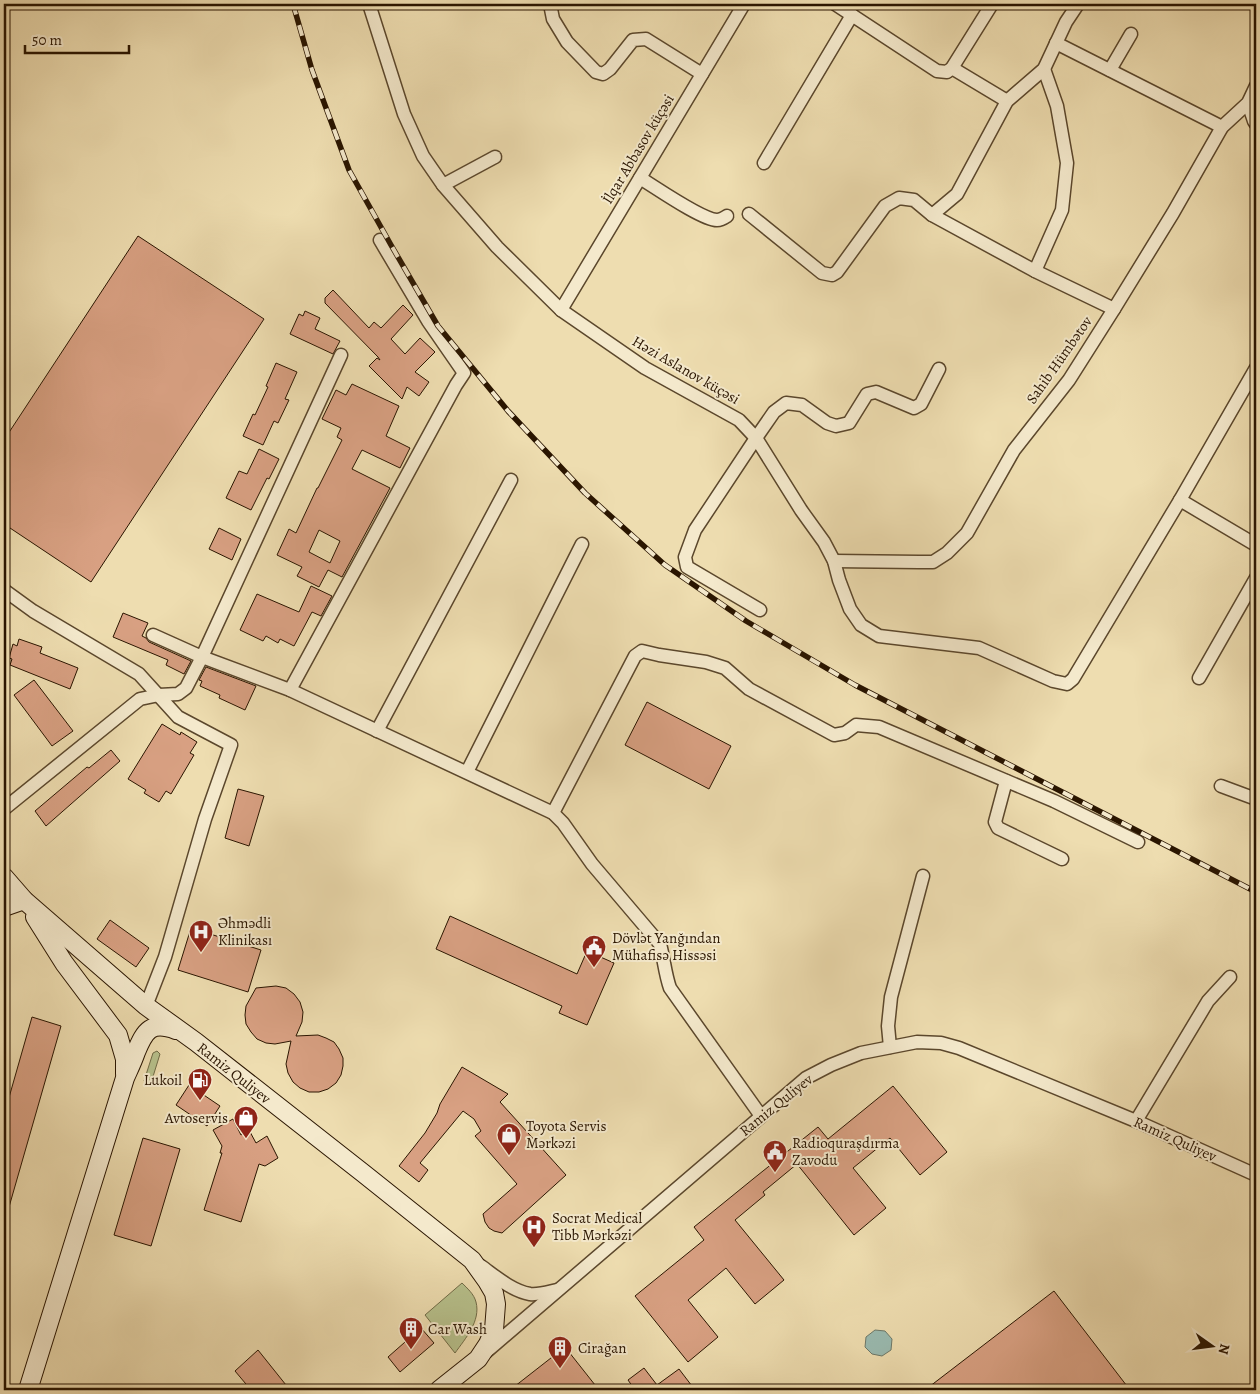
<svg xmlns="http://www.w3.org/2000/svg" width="1260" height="1394" viewBox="0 0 1260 1394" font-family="Alegreya,serif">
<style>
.green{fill:#b7c18c;stroke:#706b46}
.water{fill:#9abbb1;stroke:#6d796a}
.building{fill:#d8a082;stroke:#2a1500;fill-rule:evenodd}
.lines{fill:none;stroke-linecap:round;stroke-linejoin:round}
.street-casing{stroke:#5b472c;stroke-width:15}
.secondary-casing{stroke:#2a1500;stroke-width:20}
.street{stroke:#f4e9cc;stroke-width:12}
.secondary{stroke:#f4e9cc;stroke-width:18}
.rail-casing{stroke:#2a1500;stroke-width:5.5}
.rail{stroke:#f4e9cc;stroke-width:4;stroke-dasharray:11;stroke-linecap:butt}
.labels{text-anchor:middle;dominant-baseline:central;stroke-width:4;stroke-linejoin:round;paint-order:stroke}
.street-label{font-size:15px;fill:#2a1500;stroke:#f4e9cc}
.poi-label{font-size:15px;fill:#2a1500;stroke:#f4e9cc;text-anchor:start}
</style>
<rect width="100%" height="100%" fill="#eeddb0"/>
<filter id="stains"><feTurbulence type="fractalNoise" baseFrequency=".004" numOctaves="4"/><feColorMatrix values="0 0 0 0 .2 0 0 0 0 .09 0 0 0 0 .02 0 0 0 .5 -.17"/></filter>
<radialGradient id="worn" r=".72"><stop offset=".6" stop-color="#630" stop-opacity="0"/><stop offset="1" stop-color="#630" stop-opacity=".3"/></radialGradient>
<g class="green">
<path d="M157,1051L160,1054L151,1083L144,1081L153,1053Z"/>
<path d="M462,1283C467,1288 474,1294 476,1302C481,1321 465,1339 455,1353L425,1315Z"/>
</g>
<path class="water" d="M875,1330L885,1331L892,1339L891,1350L882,1356L872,1354L865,1347L866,1337Z"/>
<g class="building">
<path d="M138,236L264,319L91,582L4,524V440Z"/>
<path d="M333,290L369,328L374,322L381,328L403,305L413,315L391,339L405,354L420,338L435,352L415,372L429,382L419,396L407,387L402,399L369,366L377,358L380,360L378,357L325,303V298Z"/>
<path d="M305,311L320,318L315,329L340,341L333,354L290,334L299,314L303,316Z"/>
<path d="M276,363L297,372L285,399L289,400L278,423L274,421L263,445L243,436L253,414L255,415L268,387L266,386Z"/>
<path d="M352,384L399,406L386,436L410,448L400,468L362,450L352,469L390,488L342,577L328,570L319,587L297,576L302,567L277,555L289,529L296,533L317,488H318L342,440L337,437L341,428L322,419L336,390L346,395ZM319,530L340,541L330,563L309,552Z"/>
<path d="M259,449L279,459L269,479L267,478L251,510L226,498L239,471L247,474Z"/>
<path d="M219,528L241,539L232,560L209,549Z"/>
<path d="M311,586L332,596L321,616L312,612L294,646L280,639L278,643L266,636L263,641L240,630L257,594L299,612Z"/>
<path d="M123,613L148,623L142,636L146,638L149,642L191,661L184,674L166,665L168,660L113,637Z"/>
<path d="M19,639L42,647L40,653L78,668L70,689L10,665L12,659L9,658L13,644L17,646Z"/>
<path d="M206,667L256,686L245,710L219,698L220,695L200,686L202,681L199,680Z"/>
<path d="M34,680L73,731L52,746L14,695Z"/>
<path d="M647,702L731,746L709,789L625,745Z"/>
<path d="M162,724L180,735L181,732L197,742L190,753L194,755L171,794L166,791L159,802L144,793L146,790L128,779Z"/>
<path d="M111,750L120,761L46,826L35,811L87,767L89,768Z"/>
<path d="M238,789L264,796L249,846L225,838Z"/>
<path d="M450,916L577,974L587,951L614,963L587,1025L559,1013L562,1006L436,949Z"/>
<path d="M110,920L149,948L136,967L97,939Z"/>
<path d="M191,928L261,950L248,992L178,970Z"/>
<path d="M276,986L286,988L294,994L300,1002L303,1012L302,1022L296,1036L318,1035L326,1038L334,1042L339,1049L343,1058V1066L341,1075L336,1083L328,1089L319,1092H309L300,1088L293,1082L288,1073L286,1064L291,1041L275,1044L266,1043L257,1039L251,1032L246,1024L245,1015L246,1006L256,988Z"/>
<path d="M32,1017L61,1026L7,1214H4V1115Z"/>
<path d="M462,1067L508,1094L500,1102L566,1175L502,1233L494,1231L489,1228L485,1222L483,1214L517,1184L475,1136L481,1131L474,1119L463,1111L420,1163L428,1170L419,1182L399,1166L425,1133L437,1113L440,1104Z"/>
<path d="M189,1085L220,1106L207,1126L176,1105Z"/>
<path d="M893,1086L947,1152L920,1175L890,1138L853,1168L886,1208L854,1235L797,1164L763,1192L765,1195L735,1220L784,1280L755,1304L726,1268L688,1300L718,1337L688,1362L635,1296L704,1240L694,1227L753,1179L818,1127L828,1139Z"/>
<path d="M233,1119L241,1135L249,1130L256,1143L267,1136L278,1158L265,1166L259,1164L241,1222L204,1210L222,1153H220L222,1146L213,1130Z"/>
<path d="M143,1138L180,1149L151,1246L114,1235Z"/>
<path d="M1054,1291L1130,1390H925Z"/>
<path d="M421,1328L434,1343L400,1372L388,1357Z"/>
<path d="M565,1347L599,1390H510Z"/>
<path d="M258,1350L290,1390H251L235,1371Z"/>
<path d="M644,1368L657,1385L679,1369L695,1390H635L628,1380Z"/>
</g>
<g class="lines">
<defs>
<g id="street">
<path d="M369,4L404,114L423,156L443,185L497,247L561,310L645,368L739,420L756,438L801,510L824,542L834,561L839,580L850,609L861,625L879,636L979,648L1053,681L1067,684L1073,679L1180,500L1256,368"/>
<path d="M550,4L553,19L567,42L596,72L603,74L610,69L633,40L646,39L702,74"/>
<path d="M835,4L937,71L947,72L952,68L992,4"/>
<path d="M1056,43L1222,127"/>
<path d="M952,68L1007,101"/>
<path d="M1110,70L1131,34"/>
<path d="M1248,103L1254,121L1256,124"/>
<path d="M764,163L852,15"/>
<path d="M640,178C655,187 702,220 717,220C721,220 724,218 727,216"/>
<path d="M443,185L495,157"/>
<path d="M749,214L822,273L832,275L837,272L885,206L899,198L914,200L932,215L1035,271L1114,309"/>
<path d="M932,215L957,194L1007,101L1044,69L1066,22L1078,4"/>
<path d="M1035,271L1062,210L1067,163L1057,106L1044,69"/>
<path d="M561,310L744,4"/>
<path d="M1180,500L1256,545"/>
<path d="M834,561L919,562H933L947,553L967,533L1014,450L1069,380L1114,309L1173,213L1222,127L1248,103L1256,86"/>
<path d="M4,590L33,611L139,674L178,717L231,745L205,819L165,957L146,1006"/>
<path d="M760,610L687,567L685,557L695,530L756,438L774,412L786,403L802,405L827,423L836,426L849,423L867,394L876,392L914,408L921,404L939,369"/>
<path d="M153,635L202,657L290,690L553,813L563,823L592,864L660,944C664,959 665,974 670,988L761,1116"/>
<path d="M1199,678L1256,578"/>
<path d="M290,690L456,385L464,373L428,321L380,240"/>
<path d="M377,731L511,480"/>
<path d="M467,772L582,544"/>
<path d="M1006,781L995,822L998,828L1062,859"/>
<path d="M1221,786L1256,799"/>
<path d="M4,809L140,699L159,695L178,694L186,688L202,657L341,355"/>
<path d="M553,813L635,656L642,651L659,655L706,662L725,668L749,689L834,735L845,733L856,725L879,727L1054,801L1138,842"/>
<path d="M890,1047L888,1026L891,997L923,876"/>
<path d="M1136,1121L1208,1001L1230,977"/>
<path d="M481,1266C495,1276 512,1291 530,1294C539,1295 548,1292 557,1290"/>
<path d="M486,1352L806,1078L831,1065L861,1053L917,1042L941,1043L959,1048L1136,1121L1256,1175"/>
</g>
<g id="secondary">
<path d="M4,877L24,900L146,1006L196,1042L363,1173L472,1260L487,1281L494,1293L496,1304L494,1330L488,1344L478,1359L439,1390"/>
<path d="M4,907L24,900"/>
<path d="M35,917L64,963L118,1035L125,1059V1074"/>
<path d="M28,1390L125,1078C129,1069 133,1061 136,1052C145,1030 151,1021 176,1030"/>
</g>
</defs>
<use href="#street" class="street-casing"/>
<use href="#secondary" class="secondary-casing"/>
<use href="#street" class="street"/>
<use href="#secondary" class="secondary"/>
<defs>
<path id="rail" d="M293,4L312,70L349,170L391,245L438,326L508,411L585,493L665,565L746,621L855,685L1256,892"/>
</defs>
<use href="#rail" class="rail-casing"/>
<use href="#rail" class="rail"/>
</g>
<defs>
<symbol id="hospital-pin" viewBox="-11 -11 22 30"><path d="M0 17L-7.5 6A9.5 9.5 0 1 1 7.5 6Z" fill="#8f2418" stroke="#f4e9cc"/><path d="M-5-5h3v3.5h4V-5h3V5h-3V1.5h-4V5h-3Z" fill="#fff"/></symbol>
<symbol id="civic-pin" viewBox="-11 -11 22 30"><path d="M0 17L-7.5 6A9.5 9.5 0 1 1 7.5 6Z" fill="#8f2418" stroke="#f4e9cc"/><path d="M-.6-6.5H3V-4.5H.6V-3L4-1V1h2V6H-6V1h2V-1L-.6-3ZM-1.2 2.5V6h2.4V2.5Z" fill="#fff"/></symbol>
<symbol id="fuel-pin" viewBox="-11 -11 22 30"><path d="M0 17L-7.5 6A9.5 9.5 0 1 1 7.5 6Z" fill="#8f2418" stroke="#f4e9cc"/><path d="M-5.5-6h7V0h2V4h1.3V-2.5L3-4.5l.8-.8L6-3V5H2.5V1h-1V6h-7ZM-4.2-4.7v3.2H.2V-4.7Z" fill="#fff"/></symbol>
<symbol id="shop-pin" viewBox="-11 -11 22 30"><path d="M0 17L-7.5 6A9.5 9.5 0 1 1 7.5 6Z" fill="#8f2418" stroke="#f4e9cc"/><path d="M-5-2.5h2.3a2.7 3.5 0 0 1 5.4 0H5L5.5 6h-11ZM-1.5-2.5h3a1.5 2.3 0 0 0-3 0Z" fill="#fff"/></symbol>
<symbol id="building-pin" viewBox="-11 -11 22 30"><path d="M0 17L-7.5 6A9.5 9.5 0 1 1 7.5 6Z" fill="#8f2418" stroke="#f4e9cc"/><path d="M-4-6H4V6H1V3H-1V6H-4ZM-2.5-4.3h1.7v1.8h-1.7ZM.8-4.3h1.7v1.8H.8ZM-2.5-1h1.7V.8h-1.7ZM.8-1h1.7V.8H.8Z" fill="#fff"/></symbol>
</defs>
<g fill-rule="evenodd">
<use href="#hospital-pin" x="187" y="918" width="28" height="38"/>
<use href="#civic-pin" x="580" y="933" width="28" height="38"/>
<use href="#fuel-pin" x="186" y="1066" width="28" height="38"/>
<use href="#shop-pin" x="232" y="1104" width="28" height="38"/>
<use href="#shop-pin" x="495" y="1121" width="28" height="38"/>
<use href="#civic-pin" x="761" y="1138" width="28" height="38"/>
<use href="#hospital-pin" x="520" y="1213" width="28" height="38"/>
<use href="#building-pin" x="397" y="1315" width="28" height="38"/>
<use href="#building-pin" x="546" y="1334" width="28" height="38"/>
</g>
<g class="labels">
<g class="street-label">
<text transform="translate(638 149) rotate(-59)">İlqar Abbasov küçəsi</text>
<text transform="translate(1059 360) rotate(-55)">Sahib Hümbətov</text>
<text transform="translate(686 370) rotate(30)">Həzi Aslanov küçəsi</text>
<text transform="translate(234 1073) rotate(38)">Ramiz Quliyev</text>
<text transform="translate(776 1105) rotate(-39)">Ramiz Quliyev</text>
<text transform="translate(1175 1139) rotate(24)">Ramiz Quliyev</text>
</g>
<g class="poi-label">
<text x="218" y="923">Əhmədli<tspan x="218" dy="17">Klinikası</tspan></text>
<text x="612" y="938">Dövlət Yanğından<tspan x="612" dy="17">Mühafisə Hissəsi</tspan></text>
<text x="182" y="1080" text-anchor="end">Lukoil</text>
<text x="228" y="1118" text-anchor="end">Avtoservis</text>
<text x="526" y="1126">Toyota Servis<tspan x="526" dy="17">Mərkəzi</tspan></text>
<text x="792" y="1143">Radioquraşdırma<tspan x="792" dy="17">Zavodu</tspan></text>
<text x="552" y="1218">Socrat Medical<tspan x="552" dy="17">Tibb Mərkəzi</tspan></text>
<text x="428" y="1329">Car Wash</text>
<text x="578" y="1348">Cirağan</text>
</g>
</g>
<rect width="1260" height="1394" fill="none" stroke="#eeddb0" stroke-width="20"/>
<rect x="5" y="5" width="1250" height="1384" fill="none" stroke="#2a1500" stroke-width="2.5"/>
<rect x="10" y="10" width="1240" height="1374" fill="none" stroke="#2a1500"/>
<g transform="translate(1212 1346) rotate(104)" stroke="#f4e9cc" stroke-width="4" paint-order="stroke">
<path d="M0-4L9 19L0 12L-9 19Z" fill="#2a1500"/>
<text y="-8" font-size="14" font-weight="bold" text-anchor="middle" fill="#2a1500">N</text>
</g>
<path d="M25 45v8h104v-8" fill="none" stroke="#2a1500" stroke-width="2.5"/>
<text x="32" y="45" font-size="15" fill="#2a1500" stroke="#f4e9cc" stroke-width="4" paint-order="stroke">50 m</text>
<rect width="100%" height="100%" filter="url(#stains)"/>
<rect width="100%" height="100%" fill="url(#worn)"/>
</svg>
